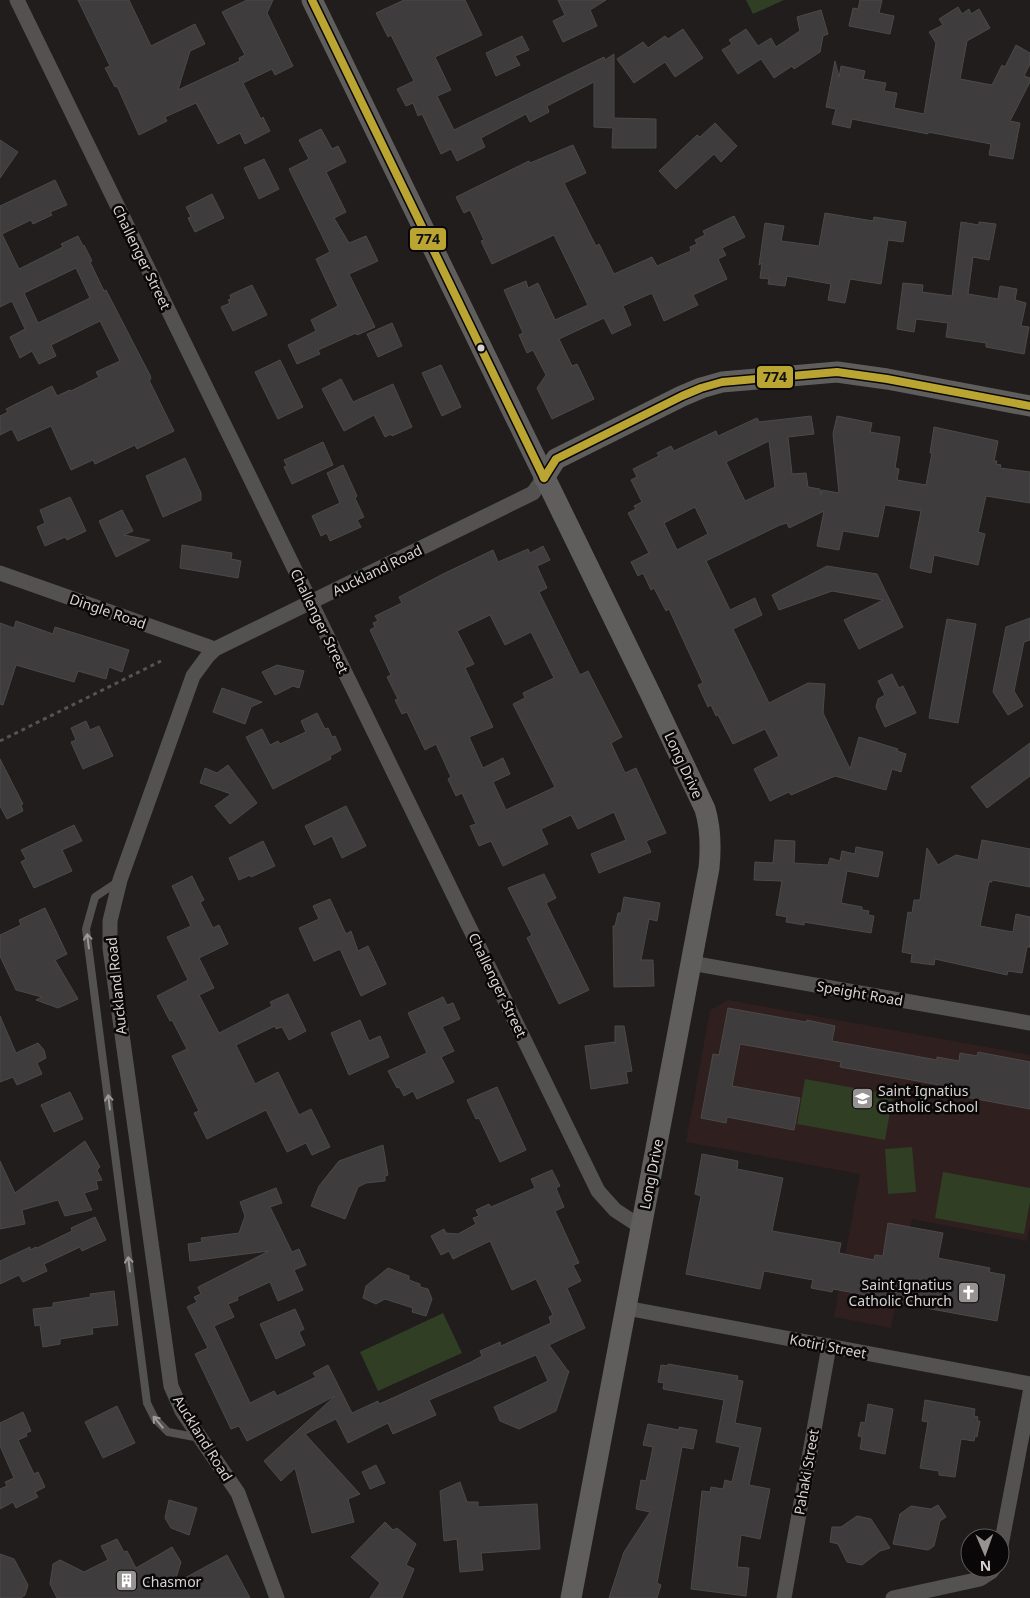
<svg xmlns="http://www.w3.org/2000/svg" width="1030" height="1598" viewBox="0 0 1030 1598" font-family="'Noto Sans',sans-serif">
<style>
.education{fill:#301f1f}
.green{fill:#303e24}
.building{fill:#3e3c3d;stroke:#4b4949;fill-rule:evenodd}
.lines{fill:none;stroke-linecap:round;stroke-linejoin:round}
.path{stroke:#555353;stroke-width:3;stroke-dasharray:4 4;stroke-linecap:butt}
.lane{stroke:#535251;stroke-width:8}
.street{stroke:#535251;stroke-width:15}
.secondary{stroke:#5f5e5d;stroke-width:21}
.bus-1-casing{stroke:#090707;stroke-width:11}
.bus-1{stroke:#bba532;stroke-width:8}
.oneway{stroke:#9c9998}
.bus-dot{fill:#d7d3d2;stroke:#090707;stroke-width:2}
.labels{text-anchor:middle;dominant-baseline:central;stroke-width:5;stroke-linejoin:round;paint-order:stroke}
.street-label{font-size:14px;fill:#d7d3d2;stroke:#090707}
.poi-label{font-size:14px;fill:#d7d3d2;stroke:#090707;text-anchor:start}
.line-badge{stroke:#090707;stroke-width:2}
.pale-badge-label{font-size:14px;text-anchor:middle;font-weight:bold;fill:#111}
</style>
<rect width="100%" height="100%" fill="#201d1c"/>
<path class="education" d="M728,1000L1030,1055V1226L1027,1241L912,1219L891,1328L834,1317L860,1174L686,1142L710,1010Z"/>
<g class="green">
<path d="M746,0H784L753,14Z"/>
<path d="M805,1079L893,1095L885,1140L797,1124Z"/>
<path d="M912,1147L916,1192L888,1194L885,1149Z"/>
<path d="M943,1172L1030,1188V1202L1024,1234L935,1218Z"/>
<path d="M443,1313L462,1353L378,1391L360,1352Z"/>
</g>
<g class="building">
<path d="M78,0H129L151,46L195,24L205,44L190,51L178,90L240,61L239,58L245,55L222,12L247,0H273L267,13L293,66L275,75L272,69L243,83L261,119L263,117L270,131L245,144L240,133L218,144L196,103L165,117L167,121L139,135L117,86L115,87L105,68L110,66Z"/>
<path d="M404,0H465L482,35L435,57L451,90L437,96L454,130L604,57L605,60L614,54V118L656,119V148H612L613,128L594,127V82L547,106L549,112L530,122L526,114L481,138L485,147L457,161L451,149L441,154L422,114L418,116L413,103L406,106L397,89L414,81L391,35L388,37L376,13Z"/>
<path d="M558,0H606L590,10L597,26L563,42L553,21L565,15Z"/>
<path d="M860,0H882L879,13L894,16L890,34L849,26L853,8L858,9Z"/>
<path d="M958,7L962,14L969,9L971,14L979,9L990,28L967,41L960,79L992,85L1002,65L1005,67L1016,45L1030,53V64L1024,76L1030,78V82L1010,121L1020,123L1013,159L989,155L991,144L928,132V134L852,119L850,128L832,124L836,109L826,107L835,61L839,77L841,66L865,71L863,79L886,83L884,91L897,93L894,108L924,114L936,43L929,32L943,25L939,19Z"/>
<path d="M821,10L828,34L823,36L820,52L794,69L792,66L774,78L761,59L738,74L722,50L732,44L729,40L746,29L758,46L771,38L776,47L800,31L797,17Z"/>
<path d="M683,29L703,58L675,77L665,62L634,83L617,59L643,42L648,48L665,36L668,39Z"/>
<path d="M522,36L529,50L515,56L520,65L496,76L486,53Z"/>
<path d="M715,123L737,146L721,162L714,154L676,189L659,171L697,135L700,137Z"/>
<path d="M321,129L332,149L338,146L346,162L326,172L346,212L334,218L349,243L366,236L378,261L349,274L375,327L357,335L356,333L318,350L320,354L297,364L288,345L316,331L311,320L338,306L316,259L330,252L289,169L309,159L299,140Z"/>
<path d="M0,140L18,152L0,178Z"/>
<path d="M573,145L586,173L564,183L596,246L599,244L614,274L652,257L657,266L691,251L690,247L697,244L695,240L705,235L703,231L734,216L745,237L722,248L726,255L718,259L727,279L693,295L698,305L664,321L652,293L623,306L631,325L612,334L604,318L559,339L572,366L577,364L594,399L552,419L537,388L546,375L533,350L527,353L519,335L523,333L504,290L526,281L528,288L538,283L555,320L588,305L554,235L492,264L481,241L484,240L470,210L464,213L456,197L529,161L530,163Z"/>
<path d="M264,159L279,189L259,199L244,168Z"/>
<path d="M55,180L67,205L50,212L52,215L33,224L31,220L2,234L19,269L63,247L61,244L78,236L83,246L84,245L92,261L90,262L104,291L106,290L138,352L150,375L151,379L149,380L174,431L137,449L135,445L95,464L93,460L71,470L51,426L18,441L12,429L0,435V416L8,412L6,409L52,386L57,396L70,390L71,391L99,377L96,372L120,361L100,321L51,345L56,356L39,364L32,351L20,358L10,337L25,329L12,301L0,307V206ZM76,268L90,298L38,323L24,293Z"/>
<path d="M212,194L224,218L195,232L188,218L191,217L186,207Z"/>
<path d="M825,213L873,221L874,217L906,222L903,242L888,240L881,284L850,279L845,303L828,300L831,284L787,276L785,286L768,284L769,279L760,278L762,263L759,265L765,223L784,226L781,241L819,246Z"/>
<path d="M961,222L979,225V222L996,224L989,260L973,257L968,294L998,299L1000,286L1017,289L1015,300L1026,303L1021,326L1029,327L1024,354L986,347V343L946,337L948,323L916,319L914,332L897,329L903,283L923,285L922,292L952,296Z"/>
<path d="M252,285L267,315L233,331L221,307L230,303L228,300L231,299L230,295Z"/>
<path d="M392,323L402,346L378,357L367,334Z"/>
<path d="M280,360L303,407L278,419L255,372Z"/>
<path d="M441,365L461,407L442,416L422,373Z"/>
<path d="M341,379L353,402L393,384L412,427L392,436L391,434L385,437L374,415L344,431L322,389Z"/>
<path d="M811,416L814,434L788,437L792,474L806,473L808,487L820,489L821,495L822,490L839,493L833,434L837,416L872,423L870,432L900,437L895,468L899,469L897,480L926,485L932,453H930L934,427L998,441L994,461H997L996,464L1001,465L1000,468L1030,472V503L986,496L978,532L985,534L978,565L934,555L931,573L910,568L921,511L885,505L878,537L843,531L839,550L817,546L824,511L789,528L787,523L780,525L706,561L730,610L755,598L762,615L733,629L769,703L808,683L825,684L823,713L850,769L859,737L898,749L897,751L906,754L901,772L892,769L886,790L835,776L791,795L789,792L770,801L754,769L779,756L765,729L733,744L718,715L716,716L711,705L708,707L698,685L703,683L669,609L666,611L654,588L651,590L643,573L638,576L631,562L649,553L628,513L636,509L634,506L642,502L631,480L637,477L633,469L659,456L657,453L671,446L674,451L716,431L718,436L757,418L759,422ZM769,441L775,487L745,501L726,462ZM695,507L708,534L677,550L664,523Z"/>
<path d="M323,442L333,465L292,484L284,467L287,466L284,460Z"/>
<path d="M185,458L201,493V500L163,517L146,476Z"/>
<path d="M343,465L357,496L355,498L364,517L357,520L361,527L330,541L327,533L321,536L312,516L340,503L327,473Z"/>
<path d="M70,497L86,531L67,540L65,537L45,546L37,527L45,523L40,510Z"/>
<path d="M122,510L133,531L124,535L150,540L116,557L99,521Z"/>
<path d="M182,545L232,553L231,559L241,561L238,578L180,568Z"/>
<path d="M543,546L550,560L537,566L547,588L539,592L580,675L588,671L622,737L611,743L625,773L636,768L666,833L646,841L651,852L599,873L591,854L626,840L614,812L578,829L571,815L541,829L548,844L503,866L491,841L479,846L470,826L476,824L462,793L456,796L448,779L451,777L436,744L425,750L407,712L402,714L395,700L398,699L387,677L391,675L370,630L375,627L373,623L378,621L375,616L402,603L399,597L443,574L493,550L498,562L528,549L530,553ZM490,615L505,645L531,632L554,678L523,693L525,698L513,704L555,787L506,810L493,782L510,774L503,758L483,768L469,737L493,727L465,668L474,664L457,631Z"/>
<path d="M827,566L877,574L903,627L859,649L844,620L883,600L832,591L779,610L772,595Z"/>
<path d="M1030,618V640L1024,642L1014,691L1023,706L1008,715L993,692L1006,627Z"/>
<path d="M947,619L976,624L958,723L929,718Z"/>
<path d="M16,621L53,634L55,627L129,650L122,672L109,667L106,679L78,671L74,682L16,665L3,705L0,704V623L14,628Z"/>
<path d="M277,665L304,671L299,688L293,686L275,695L262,672Z"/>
<path d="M892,674L899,688L903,686L916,713L885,727L876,707L878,699L885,695L878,681Z"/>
<path d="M222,688L262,702L251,707L245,724L213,712Z"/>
<path d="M317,713L325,729L328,728L332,737L335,736L341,750L330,756L331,759L273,789L246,737L262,729L270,745L278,741L280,744L306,732L301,721Z"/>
<path d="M86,721L90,730L99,726L113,756L83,769L71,742L76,740L71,728Z"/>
<path d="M1030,743V776L987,808L971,787Z"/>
<path d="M0,759L23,804L21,805L23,811L7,819L0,806Z"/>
<path d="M228,765L257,803L230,824L215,806L231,794L200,783L205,768L217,773Z"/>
<path d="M346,806L366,846L342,858L332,836L314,845L305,826Z"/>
<path d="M74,825L82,841L62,850L72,871L34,888L21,862L26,859L21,850Z"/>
<path d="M775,840L795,841L794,863L828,865L830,858L840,861L842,851L855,854L856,847L883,852L878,877L847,871L841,903L862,907V910L869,911L868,915L874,916L871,933L804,922V925L786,922L787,917L776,915L782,881L754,880L755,862L773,863Z"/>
<path d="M982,840L1030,849V887L992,880V882H989L980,926L1013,932L1016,914L1030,917V947H1027L1022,973L1008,971L1007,975L935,959L934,965L911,962L912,954L902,952L908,912L912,913L914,900H920L927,848L938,865L956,855L978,860Z"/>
<path d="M263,841L275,866L251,877L250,875L239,880L229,858Z"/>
<path d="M544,874L556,898L546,903L589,990L559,1004L527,938L532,935L508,888Z"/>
<path d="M192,876L204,900L200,902L213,928L219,925L228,944L199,958L214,988L199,995L219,1033L272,1006L270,1002L288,994L306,1031L289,1040L282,1027L276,1029L275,1026L236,1045L255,1084L278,1072L299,1115L311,1109L330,1147L312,1155L306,1143L287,1152L266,1110L207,1139L194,1113L199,1111L172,1056L187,1049L172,1020L170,1021L157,996L188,980L167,937L191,926L172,886Z"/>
<path d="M624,897L660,903L657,921L649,919L641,960H653L654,986L614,987L613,926H615L618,913H621Z"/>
<path d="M330,899L346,934L351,931L358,951L368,946L386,984L361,996L340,949L314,961L299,928L319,919L313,906Z"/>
<path d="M45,908L67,954L55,960L78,999L58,1008L36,1000L42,997L16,990L0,956V935L21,925L19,920Z"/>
<path d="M443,997L447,1005L453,1003L460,1019L442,1027L454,1051L441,1057L454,1082L417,1099L413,1091L404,1096L399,1087L397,1088L388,1071L427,1053L408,1013Z"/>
<path d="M728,1008L806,1022L807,1020L835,1026L832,1041L937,1060V1057L959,1061L960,1053L977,1056L978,1052L1030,1062V1109L944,1093L945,1086L840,1067L841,1062L740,1044L732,1086L800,1098L794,1130L727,1117L726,1123L701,1118L713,1054L719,1055Z"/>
<path d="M0,1016L16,1053L38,1043L44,1050L46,1058L37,1063L42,1074L17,1085L13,1077L0,1082Z"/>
<path d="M360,1020L369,1041L380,1036L389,1057L349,1075L331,1033Z"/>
<path d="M615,1026H624L632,1071L626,1072L628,1083L591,1089L585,1046L614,1042L615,1044Z"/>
<path d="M497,1087L526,1150L500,1162L479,1118L476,1119L467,1100Z"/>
<path d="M70,1092L83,1119L54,1132L41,1105Z"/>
<path d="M85,1141L100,1167L97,1170L102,1180L96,1181L98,1189L84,1193L92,1210L65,1216L58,1200L22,1210L25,1224L0,1229V1161L15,1193Z"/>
<path d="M383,1145L388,1175L385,1176V1181L366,1183L358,1187L345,1219L311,1206L319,1186L339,1161Z"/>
<path d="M702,1154L738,1161L737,1169L783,1178L772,1231L841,1243L839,1253L874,1260L875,1255L883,1256L888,1223L943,1233L938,1258L990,1268L989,1272L1005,1275L997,1321L898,1303V1301L833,1289L832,1292L811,1288L813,1280L764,1271L760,1289L686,1274L701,1196L695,1194Z"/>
<path d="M552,1170L560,1186L556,1188L564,1207L555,1211L579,1263L573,1265L581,1281L567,1288L585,1328L549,1345L568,1371H569L556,1411L519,1429L500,1421L494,1407L548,1381L536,1355L429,1400L436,1415L393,1434L388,1423L348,1443L336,1419L305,1434L360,1494L348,1499L354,1522L312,1533L295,1468L281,1481L264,1461L335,1396L247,1441L239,1426L231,1429L195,1354L208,1348L187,1307L197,1302L194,1297L201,1294L198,1287L269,1251L190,1261L188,1244L202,1242L201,1238L239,1233L245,1216L240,1202L276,1188L282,1203L270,1207L292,1252L299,1249L306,1265L294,1270L303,1290L278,1301L270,1282L237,1297L238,1300L228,1304L234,1317L214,1326L250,1403L274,1391L277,1396L316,1377L313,1373L328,1365L352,1413L378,1401L379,1404L395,1397L471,1362L482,1356L480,1351L500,1342L501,1346L551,1323L549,1317L553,1315L536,1279L512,1290L490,1241L453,1259L449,1251L441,1255L431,1236L444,1229L446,1233L458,1234L476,1224L473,1218L479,1216L476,1210L489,1204L491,1207L535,1188L531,1179Z"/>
<path d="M95,1217L106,1240L82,1251L80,1247L44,1264L47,1271L23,1282L19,1275L0,1284V1261L30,1247V1250L36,1247L37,1248L72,1231L71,1228Z"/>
<path d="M388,1268L409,1276V1280L420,1284V1287L428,1289L432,1299L426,1316L412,1312L413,1308L385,1299L376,1304L363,1298L366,1286Z"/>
<path d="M114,1291L118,1325L92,1328L93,1334L60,1339V1344L43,1347L40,1325L35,1326L33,1309L53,1307V1303L91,1297L90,1294Z"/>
<path d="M295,1309L304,1329L299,1332L305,1345L276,1359L260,1324Z"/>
<path d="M668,1364L738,1376L737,1380L743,1381L735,1423L761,1428L749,1485L770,1489L760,1539L741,1535L737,1567L749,1568L746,1596L691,1589L702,1491L710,1492L711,1487L723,1489L725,1480L732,1482L740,1447L716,1442L724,1400L663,1389L664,1383L658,1382L661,1365L668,1366Z"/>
<path d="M925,1400L975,1409L974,1416L978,1417L977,1421H980L977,1437L975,1436L974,1441L961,1439L955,1477L939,1475V1471L920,1468L928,1422L922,1421Z"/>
<path d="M868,1404L893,1409L885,1454L860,1449L862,1437L858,1436L861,1422L865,1423Z"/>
<path d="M117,1406L135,1443L103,1458L85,1422Z"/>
<path d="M23,1412L31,1431L26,1433L27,1436L18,1440L34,1474L38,1472L45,1487L35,1492L38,1497L16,1508L13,1502L0,1509V1489L7,1486L5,1482L14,1478L0,1446V1423Z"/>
<path d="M648,1424L679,1430V1427L697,1430L693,1449L682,1447L657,1583L661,1585L657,1598H609L624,1552L650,1512L636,1509L641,1480L646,1481L653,1447L643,1445Z"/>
<path d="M376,1465L385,1483L370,1489L362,1472Z"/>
<path d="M460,1482L467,1502H478V1507L537,1504L540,1549L481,1553L483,1570L460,1572L457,1539L444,1541L440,1491Z"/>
<path d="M169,1500L197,1508L189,1535L171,1528L165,1518Z"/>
<path d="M938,1505L946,1517L940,1521L934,1546L928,1550L893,1544L900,1514L911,1506L931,1509Z"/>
<path d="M857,1516L871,1519L890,1548L880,1551L862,1565L847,1562L838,1544L830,1542L832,1527H841Z"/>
<path d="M385,1522L393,1530L397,1528L416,1544L406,1565L414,1569L402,1598H370L380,1583L351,1557Z"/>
<path d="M117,1539L124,1552L127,1551L136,1568L172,1547L181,1562L174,1584L227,1555L250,1598H57L50,1584L53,1564L60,1560L84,1572L108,1560L101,1546Z"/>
<path d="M0,1554L14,1559L28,1585L25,1595L21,1598H0Z"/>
</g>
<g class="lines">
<path class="path" d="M0,741L161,661"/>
<path class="lane" d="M119,881L95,897L86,929L147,1403L155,1419L168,1432L200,1438"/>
<g class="street">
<path d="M17,0L598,1191L615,1210L641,1227"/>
<path d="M0,573L215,649"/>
<path d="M691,963L1030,1023"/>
<path d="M626,1308L1030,1384"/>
<path d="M1000,1551L1030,1393"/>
<path d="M277,1598L238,1493L182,1411L171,1386L110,948V921L120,880L193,676L207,657L215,649L533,493L544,478"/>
<path d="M784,1598L829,1346"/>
<path d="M893,1598L980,1579L991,1572L994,1568"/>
</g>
<g class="secondary">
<path d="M312,0L651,695L705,809C711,829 711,848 709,868L571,1598"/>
<path d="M544,478L556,459L682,396L701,388L722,382L837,372L887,379L1030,406"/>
</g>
<defs>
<g id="bus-1">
<path d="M312,0L544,478"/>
<path d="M544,478L556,459L682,396L701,388L722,382L837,372L887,379L1030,406"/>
</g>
</defs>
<use href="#bus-1" class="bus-1-casing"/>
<use href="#bus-1" class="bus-1"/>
</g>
<defs><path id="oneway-shaft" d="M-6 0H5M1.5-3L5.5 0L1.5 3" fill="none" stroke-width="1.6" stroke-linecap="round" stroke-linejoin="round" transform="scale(1.25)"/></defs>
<g class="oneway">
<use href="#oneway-shaft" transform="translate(88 941) rotate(-97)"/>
<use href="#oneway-shaft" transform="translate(109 1102) rotate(-97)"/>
<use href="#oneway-shaft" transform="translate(129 1264) rotate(-97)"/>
<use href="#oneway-shaft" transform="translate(158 1422) rotate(-130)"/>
</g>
<defs>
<symbol id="school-square" viewBox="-11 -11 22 22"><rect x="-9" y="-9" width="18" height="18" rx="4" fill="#979392" stroke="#090707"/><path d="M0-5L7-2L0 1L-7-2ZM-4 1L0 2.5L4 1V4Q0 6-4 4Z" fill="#fff"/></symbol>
<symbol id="church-square" viewBox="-11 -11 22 22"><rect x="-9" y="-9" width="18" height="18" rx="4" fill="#979392" stroke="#090707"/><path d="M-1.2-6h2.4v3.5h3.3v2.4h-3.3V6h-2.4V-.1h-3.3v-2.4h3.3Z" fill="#fff"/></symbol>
<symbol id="building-square" viewBox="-11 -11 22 22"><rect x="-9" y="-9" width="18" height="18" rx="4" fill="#979392" stroke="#090707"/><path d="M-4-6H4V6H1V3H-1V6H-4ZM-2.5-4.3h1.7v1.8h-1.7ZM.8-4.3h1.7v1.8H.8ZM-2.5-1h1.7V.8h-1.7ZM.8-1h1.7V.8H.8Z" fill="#fff"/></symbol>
</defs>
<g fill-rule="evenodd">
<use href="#school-square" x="850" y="1086" width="25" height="25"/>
<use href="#church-square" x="956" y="1280" width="25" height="25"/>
<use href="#building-square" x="114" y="1568" width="25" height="25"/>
</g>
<circle class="bus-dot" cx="481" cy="348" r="4.5"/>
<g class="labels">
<g class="street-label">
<text transform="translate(142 257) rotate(64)">Challenger Street</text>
<text transform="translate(377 570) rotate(-26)">Auckland Road</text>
<text transform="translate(108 611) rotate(19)">Dingle Road</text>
<text transform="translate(320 621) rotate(64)">Challenger Street</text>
<text transform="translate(684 765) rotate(65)">Long Drive</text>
<text transform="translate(498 985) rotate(64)">Challenger Street</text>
<text transform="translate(116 986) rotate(-96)">Auckland Road</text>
<text transform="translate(860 993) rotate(10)">Speight Road</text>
<text transform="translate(651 1174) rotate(-79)">Long Drive</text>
<text transform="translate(828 1346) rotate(11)">Kotiri Street</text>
<text transform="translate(203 1438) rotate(58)">Auckland Road</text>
<text transform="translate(806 1472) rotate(-80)">Pahaki Street</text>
</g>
<g class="poi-label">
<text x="878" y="1090">Saint Ignatius<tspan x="878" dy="16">Catholic School</tspan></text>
<text x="952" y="1284" text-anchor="end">Saint Ignatius<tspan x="952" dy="16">Catholic Church</tspan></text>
<text x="142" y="1581">Chasmor</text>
</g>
</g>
<g class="line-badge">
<rect x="409" y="227" width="38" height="24" rx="5" fill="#bba532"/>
<rect x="756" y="365" width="38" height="24" rx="5" fill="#bba532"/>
</g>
<g class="pale-badge-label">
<text x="428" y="244">774</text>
<text x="775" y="382">774</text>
</g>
<g transform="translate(985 1553) rotate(178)"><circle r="24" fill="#090707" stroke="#5b5958"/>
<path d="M0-4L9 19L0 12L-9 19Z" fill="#979392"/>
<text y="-8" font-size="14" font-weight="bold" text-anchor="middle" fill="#d7d3d2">N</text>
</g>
</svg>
